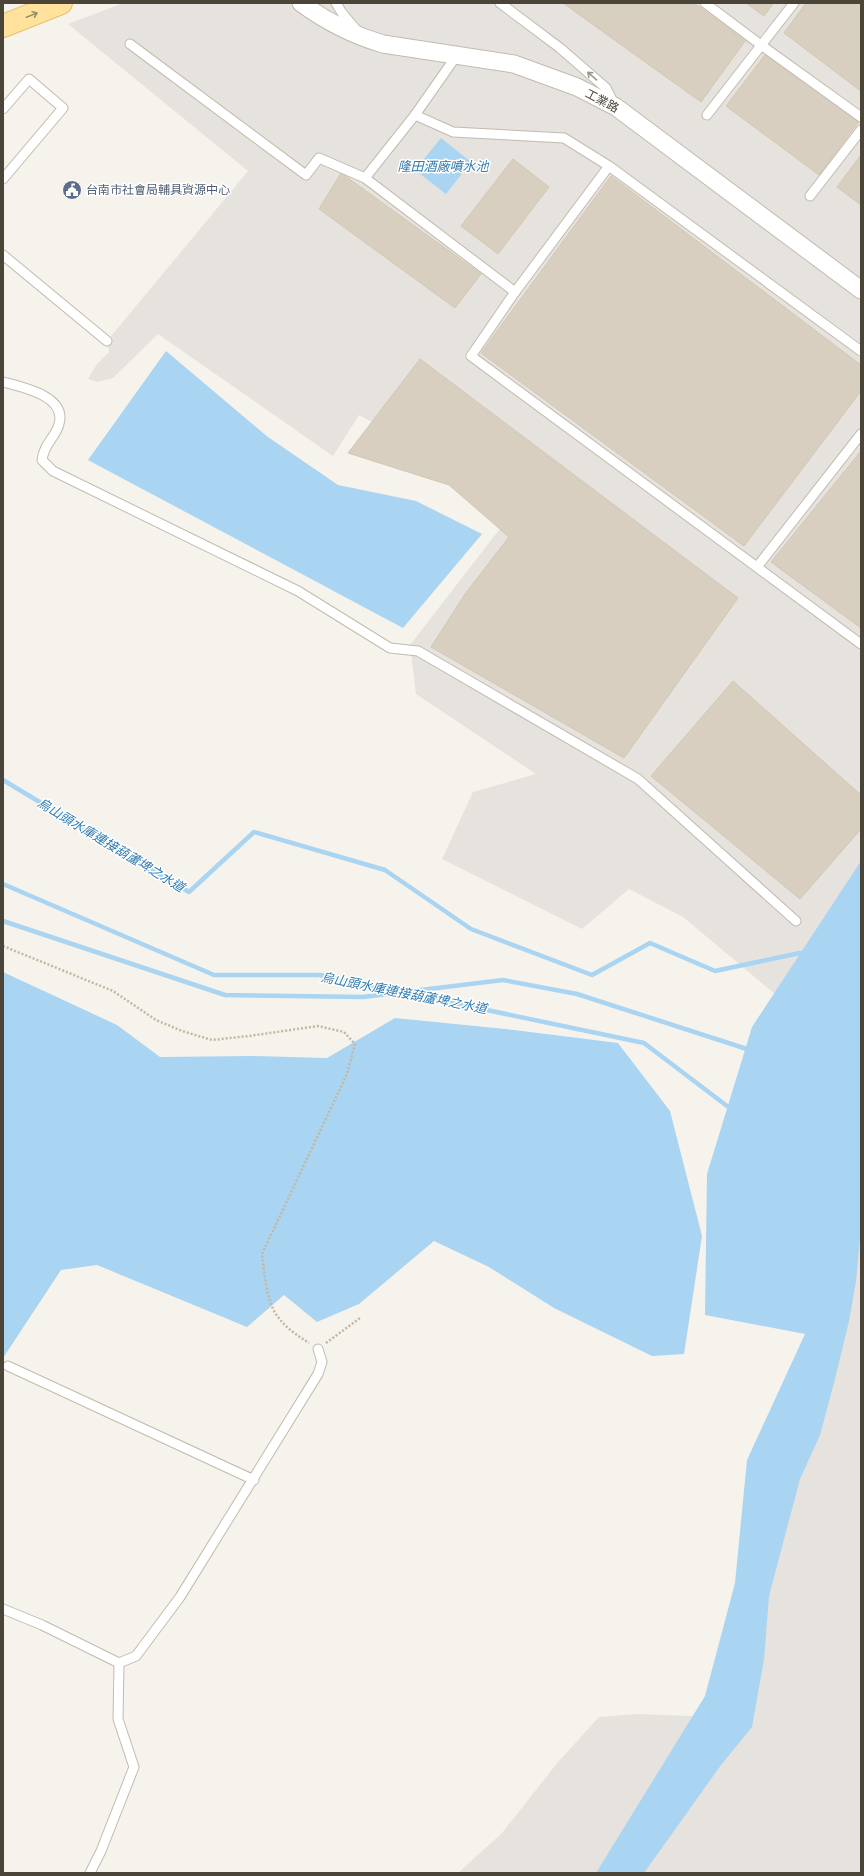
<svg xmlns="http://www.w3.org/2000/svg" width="864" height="1876" viewBox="0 0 864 1876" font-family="Karla,'Noto Sans TC',sans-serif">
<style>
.industrial{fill:#e6e2dd}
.water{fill:#a9d4f2}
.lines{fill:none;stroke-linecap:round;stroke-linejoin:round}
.stream{stroke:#a9d4f2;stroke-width:4.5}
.building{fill:#d8cfc1;stroke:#d3c7b4}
.lane-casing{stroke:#c2bbae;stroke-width:11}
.street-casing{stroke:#c2bbae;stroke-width:19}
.primary-casing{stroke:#e6c16a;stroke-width:24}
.path{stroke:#c4b79f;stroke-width:2.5;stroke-dasharray:2 2;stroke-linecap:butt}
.lane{stroke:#fff;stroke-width:9}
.street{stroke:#fff;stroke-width:17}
.primary{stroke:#ffe39c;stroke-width:22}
.oneway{stroke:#9c8c66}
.oneway2{stroke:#9c9892}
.labels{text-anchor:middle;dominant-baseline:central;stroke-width:3;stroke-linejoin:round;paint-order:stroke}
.street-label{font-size:12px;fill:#4b4439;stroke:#fff}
.service-label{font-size:12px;fill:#4e5e75;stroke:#fff;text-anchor:start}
.water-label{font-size:13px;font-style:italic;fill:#2e7ab2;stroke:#fff}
</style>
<rect width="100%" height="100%" fill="#f6f3ec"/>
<g class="industrial">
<path d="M123,3H861V1066L683,917L629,889L582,929L442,859L473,792L536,774L416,694L410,645L509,517L436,456L359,415L333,456L158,334L113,378L98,382L88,379L97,364L109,352L107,341L248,171L68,24Z"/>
<path d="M861,1180V1873H458L502,1833L558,1762L599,1717L636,1714L722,1717Z"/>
</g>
<g class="water">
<path d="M441,138L471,162L446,194L415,170Z"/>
<path d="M166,351L268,437L338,485L416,501L482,534L403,628L88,460Z"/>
<path d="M861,861V1228L856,1281L849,1321L834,1383L820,1435L800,1479L769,1596L764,1659L752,1727L721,1765L644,1873H596L705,1696L735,1583L747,1460L805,1334L705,1315L707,1174L752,1027Z"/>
<path d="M3,972L117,1025L160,1057L252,1056L327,1058L395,1018L514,1030L618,1043L670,1111L702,1236L684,1354L652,1356L554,1308L489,1267L434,1241L359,1304L317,1322L284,1295L247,1327L97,1265L61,1270L3,1358Z"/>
</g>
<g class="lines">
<g class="stream">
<path d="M3,780L189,892L254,832L385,870L471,929L592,975L650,943L715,971L800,953"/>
<path d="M3,884L214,975H320L399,991"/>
<path d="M3,921L225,995L363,997L503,980L577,994L750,1050"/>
<path d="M406,993L644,1043L727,1106"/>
</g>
</g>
<g class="building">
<path d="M563,3H694L745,41L701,102Z"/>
<path d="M746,3H774L764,16Z"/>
<path d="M806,3H858L861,5V91L784,33Z"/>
<path d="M768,51L860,120L819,175L726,106Z"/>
<path d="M861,155V205L837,187Z"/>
<path d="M513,159L549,187L498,254L461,226Z"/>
<path d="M341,173L481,274L455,308L319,209Z"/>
<path d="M611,176L861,365V391L744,546L481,353Z"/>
<path d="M420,359L738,598L624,758L431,647L465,594L509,537L449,485L348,453Z"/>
<path d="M861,451V628L771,562Z"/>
<path d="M733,681L861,795V829L800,899L651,776Z"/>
</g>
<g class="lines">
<defs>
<g id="lane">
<path d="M336,3L342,13L358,32"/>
<path d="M500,3L560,48L606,88L614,104"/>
<path d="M705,3L761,45L861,117"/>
<path d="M130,44L306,175L319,158L365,178L515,292"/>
<path d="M457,55L415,115L453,132L564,138L609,166L861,351"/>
<path d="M3,109L29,79L63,108L3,179"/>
<path d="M707,115L794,3"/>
<path d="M609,166L515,292L471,356L861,644"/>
<path d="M365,178L415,115"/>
<path d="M810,196L861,130"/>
<path d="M3,255L107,341"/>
<path d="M3,382C22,387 67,396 59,424C56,437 44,443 42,460L53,471L298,591L390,648L418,651L638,779L796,921"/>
<path d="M757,567L861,434"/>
<path d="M8,1366L254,1480"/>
<path d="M3,1609L42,1625L119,1663"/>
<path d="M90,1873L101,1851L134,1767L118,1719L119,1663L136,1656L180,1597L318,1374L322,1362L318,1349"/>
</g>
<path id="street" d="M301,3C327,22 352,35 383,44L514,64L577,87L616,107L861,290"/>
<path id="primary" d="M3,26L61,3"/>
</defs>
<use href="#lane" class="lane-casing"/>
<use href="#street" class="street-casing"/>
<use href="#primary" class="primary-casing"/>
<g class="path">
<path d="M3,946L113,991L156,1020L182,1031L212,1040L249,1036L318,1026L344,1032L355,1044L347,1074L262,1254C264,1271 267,1304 278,1317C286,1328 298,1336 309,1343"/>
<path d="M326,1343L360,1318"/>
</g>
<use href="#lane" class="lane"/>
<use href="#street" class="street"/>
<use href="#primary" class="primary"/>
</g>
<defs><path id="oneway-shaft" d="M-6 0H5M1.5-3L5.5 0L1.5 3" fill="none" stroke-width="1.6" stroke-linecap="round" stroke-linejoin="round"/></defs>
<use class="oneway" href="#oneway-shaft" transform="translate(32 15) rotate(-22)"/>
<use class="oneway2" href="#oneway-shaft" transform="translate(592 76) rotate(-139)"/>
<defs>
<symbol id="civic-disc" viewBox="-11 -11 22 22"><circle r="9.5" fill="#5c6f8a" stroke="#fff"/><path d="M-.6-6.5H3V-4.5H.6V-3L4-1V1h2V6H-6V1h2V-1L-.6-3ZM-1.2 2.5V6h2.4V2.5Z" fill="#fff"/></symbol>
</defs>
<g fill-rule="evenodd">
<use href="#civic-disc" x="61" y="179" width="22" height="22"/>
</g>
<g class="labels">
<g class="street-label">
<text transform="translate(602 101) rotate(28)">工業路</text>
</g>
<g class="service-label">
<text x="86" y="190">台南市社會局輔具資源中心</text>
</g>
<g class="water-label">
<text x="443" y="166">隆田酒廠噴水池</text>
<text transform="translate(111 845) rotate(31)">烏山頭水庫連接葫蘆埤之水道</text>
<text transform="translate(404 993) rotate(11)">烏山頭水庫連接葫蘆埤之水道</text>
</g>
</g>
<rect width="864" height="1876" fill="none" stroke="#4b4439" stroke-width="8"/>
</svg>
